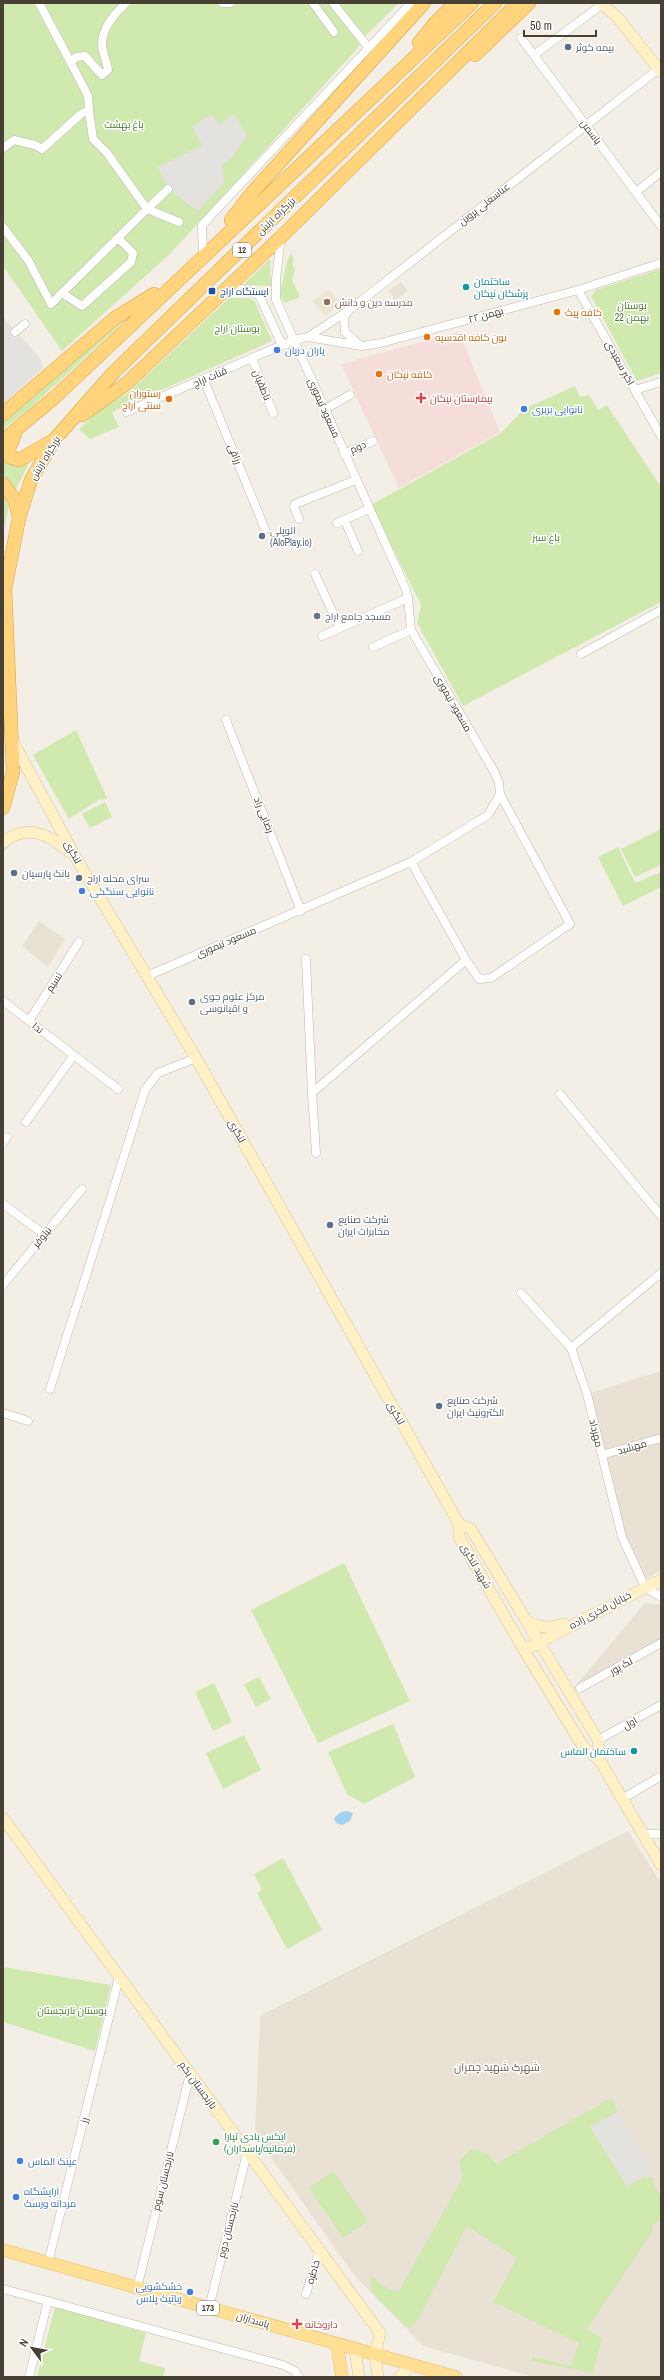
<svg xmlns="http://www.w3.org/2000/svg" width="664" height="2380" viewBox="0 0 664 2380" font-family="'Archivo Narrow',Cairo,sans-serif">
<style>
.residential{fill:#e8e1d4}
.education{fill:#ede5d0}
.medical{fill:#f5ddda}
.green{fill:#cfe9ae}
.parking{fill:#e4e2df}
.water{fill:#a1d2f2}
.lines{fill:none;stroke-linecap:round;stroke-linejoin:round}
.minor-casing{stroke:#bfb7a9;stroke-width:9}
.secondary-casing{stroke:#d5c495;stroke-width:12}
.primary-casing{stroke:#e6bd62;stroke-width:13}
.trunk-casing{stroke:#e19f33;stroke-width:14}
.minor{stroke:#fff;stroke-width:8}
.secondary{stroke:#fff0c5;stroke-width:11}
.primary{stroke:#ffdf94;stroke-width:12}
.trunk{stroke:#ffd47d;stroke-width:13}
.service-dot{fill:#5c6f8a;stroke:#fff;stroke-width:1.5}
.culture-dot{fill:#0f9aa8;stroke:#fff;stroke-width:1.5}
.transit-dot{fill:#1a4fb4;stroke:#fff;stroke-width:1.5}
.education-dot{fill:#8d6e63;stroke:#fff;stroke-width:1.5}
.food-dot{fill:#e8710a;stroke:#fff;stroke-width:1.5}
.shop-dot{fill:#3f7fe0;stroke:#fff;stroke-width:1.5}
.health-dot{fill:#e0444e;stroke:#fff;stroke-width:1.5}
.worship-dot{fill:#6b7280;stroke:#fff;stroke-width:1.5}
.leisure-dot{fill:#2e9e5b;stroke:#fff;stroke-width:1.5}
.labels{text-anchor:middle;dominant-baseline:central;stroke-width:3;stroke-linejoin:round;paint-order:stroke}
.shield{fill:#fff;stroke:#7e7972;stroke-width:1}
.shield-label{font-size:9px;font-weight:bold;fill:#474035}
.service-label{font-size:10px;fill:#4e5e75;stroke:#fff;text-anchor:start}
.park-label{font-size:10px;fill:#477a27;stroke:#fff}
.street-label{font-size:10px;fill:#474035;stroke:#fff}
.culture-label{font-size:10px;fill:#0d838f;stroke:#fff;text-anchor:start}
.transit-label{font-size:10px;fill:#164399;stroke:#fff;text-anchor:start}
.education-label{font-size:10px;fill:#785e54;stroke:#fff;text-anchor:start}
.food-label{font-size:10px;fill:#c56008;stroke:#fff;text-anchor:start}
.shop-label{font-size:10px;fill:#366cbe;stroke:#fff;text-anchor:start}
.health-label{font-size:10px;fill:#be3a42;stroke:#fff;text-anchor:start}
.worship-label{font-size:10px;fill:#5b616d;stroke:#fff;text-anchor:start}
.leisure-label{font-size:10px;fill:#27864d;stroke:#fff;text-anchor:start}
.neighbourhood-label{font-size:11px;fill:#6a5e4c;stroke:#fff}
</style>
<rect width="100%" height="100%" fill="#f4efe6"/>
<g class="residential">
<path d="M401,282L408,291L395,300L389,290Z"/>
<path d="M39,921L65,939L48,967L22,946Z"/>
<path d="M661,1371V1438L602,1455L587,1394Z"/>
<path d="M661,1441V1570L646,1579L626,1536L607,1458Z"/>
<path d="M645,1603L661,1605V1640L573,1689Z"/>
<path d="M628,1831L661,1883V2377H534L423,2346L354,2275L255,2135L260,2018L263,2014Z"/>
</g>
<path class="education" d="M329,289L340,304L325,316L313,301Z"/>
<path class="medical" d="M459,332L500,432L399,488L341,364Z"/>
<g class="green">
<path d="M3,3H399L366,35L355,51L171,253L62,351L3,266Z"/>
<path d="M291,253L294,260L292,264L295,270L292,280L300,297L284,303L280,294L287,261Z"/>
<path d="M270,259L271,286L243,285Z"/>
<path d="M661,269V373L637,381L591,296L596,290Z"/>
<path d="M229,298H249L255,302L272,341L112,412L119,427L90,439L79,429L98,411L128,393Z"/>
<path d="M130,316L30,408L3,429V421L103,334Z"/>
<path d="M575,386L580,397L589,395L598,410L607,405L661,487V602L463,706L417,623L421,605L371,505L501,433L524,409Z"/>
<path d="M3,447L7,463L16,466L30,461L16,489L3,475Z"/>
<path d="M3,493L9,505L3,535Z"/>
<path d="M76,730L107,798L103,800L100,799L69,819L33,755Z"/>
<path d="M105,802L112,817L90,828L82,814Z"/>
<path d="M661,829V865L635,877L621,849Z"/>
<path d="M618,847L635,883L661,872V887L623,906L598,857Z"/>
<path d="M344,1563L410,1701L318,1743L251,1610Z"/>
<path d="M259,1677L271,1699L256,1707L244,1684Z"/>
<path d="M214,1683L232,1722L213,1731L195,1692Z"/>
<path d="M393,1724L415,1777L364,1804L347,1794L328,1752Z"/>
<path d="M244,1735L261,1770L223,1789L206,1753Z"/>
<path d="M283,1858L322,1930L287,1949L257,1893L262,1890L254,1874Z"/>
<path d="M3,1967L111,1985L95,2051L3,2022Z"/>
<path d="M611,2098L618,2111L590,2127L627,2187L645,2177L651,2178L661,2197V2219L651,2226L653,2231L587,2329L602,2339L593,2373L532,2361V2357L571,2366L579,2343L493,2302L517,2258L467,2226L417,2321L409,2329L376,2297L372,2291L370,2275L389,2290L399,2291L463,2177L459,2161L471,2149L487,2153L496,2164Z"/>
<path d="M333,2171L368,2221L343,2238L309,2188Z"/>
<path d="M55,2307L146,2333L139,2361L165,2368L163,2377H37Z"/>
</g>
<g class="parking">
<path d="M211,114L218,125L234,114L247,136L231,159L222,165L224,183L198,211L168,189L158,167L202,145L192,127Z"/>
<path d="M3,317L40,358L43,368L3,404Z"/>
<path d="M618,2112L653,2172L627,2186L591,2127Z"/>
</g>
<path class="water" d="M347,1811L353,1813L350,1821L342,1825L336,1823L334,1818L341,1812Z"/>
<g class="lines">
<defs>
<g id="minor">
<path d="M39,3L71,63"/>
<path d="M223,3H230"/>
<path d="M313,3L334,32"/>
<path d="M333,3L368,47"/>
<path d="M521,38L661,226"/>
<path d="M534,55L604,3"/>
<path d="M89,110L93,139L107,153L147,209L168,189"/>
<path d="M3,148L14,140L35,145L42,149L81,114L89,110L88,96L71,63L76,57L85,56L102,75L108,70C107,63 105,58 103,51C98,32 113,15 126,3"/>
<path d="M636,192L661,172"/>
<path d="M3,227L28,260L51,304L147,209L179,222"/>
<path d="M203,255L202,225L411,3"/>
<path d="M578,290L661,436"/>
<path d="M225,291L242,289L259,295L282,345"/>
<path d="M62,293L82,306L131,262L133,253L118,238"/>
<path d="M348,311L344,318L345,332L357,343"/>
<path d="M15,332L25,324"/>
<path d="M308,337L348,311L661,67"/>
<path d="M252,358L273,413"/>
<path d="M204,380L265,529"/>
<path d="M635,390L661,382"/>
<path d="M325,409L350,395"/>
<path d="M126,412L294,340L308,337L362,346L381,343L578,290L661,263"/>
<path d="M344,454L373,441"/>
<path d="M299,519L294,507L295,504L356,480"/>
<path d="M345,521L358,551"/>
<path d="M337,523L369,509"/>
<path d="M315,574L340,628"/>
<path d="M322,636L408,598"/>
<path d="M373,647L411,630"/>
<path d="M581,654L661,610"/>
<path d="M226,720L301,911"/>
<path d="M306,959L312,1093L466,960L411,862"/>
<path d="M466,960L479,979L491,978L570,924L500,794"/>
<path d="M147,976L411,862L488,815L500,794L499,783L495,773L411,630L408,598L405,587L276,300V279L281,237"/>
<path d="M3,1001L118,1089"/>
<path d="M29,1021L79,942"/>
<path d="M312,1093L316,1153"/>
<path d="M560,1094L661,1216"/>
<path d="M26,1122L74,1055"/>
<path d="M3,1143L7,1137"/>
<path d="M3,1204L45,1235"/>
<path d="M3,1285L82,1189"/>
<path d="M521,1293L571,1348L587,1394L622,1537L645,1587L661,1597"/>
<path d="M571,1348L661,1273"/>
<path d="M50,1389L145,1090L158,1073L196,1058"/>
<path d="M3,1413L28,1421"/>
<path d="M602,1455L661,1438"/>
<path d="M580,1688L661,1643"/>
<path d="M598,1740L661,1705"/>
<path d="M622,1799L661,1776"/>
<path d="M642,1834H661"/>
<path d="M48,2263L119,1977"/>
<path d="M137,2288L190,2074"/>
<path d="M3,2289L283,2365L295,2371L299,2377"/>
<path d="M306,2294L320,2250"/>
<path d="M209,2308L247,2153"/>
<path d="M29,2377L48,2301"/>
</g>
<g id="secondary">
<path d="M601,3L618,18L661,72"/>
<path d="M12,740L76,858L196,1058L459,1524V1537L524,1650L584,1748L599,1759L661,1865"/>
<path d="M3,843C25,823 50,834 69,852"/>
<path d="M459,1524L471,1529L598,1740L599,1759"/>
<path d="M527,1621C541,1628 550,1629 564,1624"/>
<path d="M524,1650L661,1580"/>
<path d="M3,1818L380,2333L375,2355L378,2377"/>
<path d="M355,2349L359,2377"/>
<path d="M399,2377L413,2365"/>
</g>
<g id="primary">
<path d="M3,2250L456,2377"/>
<path d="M337,2344L342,2377"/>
</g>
<g id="trunk">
<path d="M419,43L436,22L455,3"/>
<path d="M475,55L529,3"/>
<path d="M231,220L251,194L424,3"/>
<path d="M3,414L115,318L154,294"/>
<path d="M82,415L126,384L281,237L518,3"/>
<path d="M16,431L9,448L10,457L19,460L52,441"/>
<path d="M3,440L54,398L472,3"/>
<path d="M3,484L15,500L19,518L5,589L13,772L3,808"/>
<path d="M19,518L31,480L54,440L114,372L495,3"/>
</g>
</defs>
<use href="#minor" class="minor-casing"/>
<use href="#secondary" class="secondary-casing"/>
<use href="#primary" class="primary-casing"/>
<use href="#trunk" class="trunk-casing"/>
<use href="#minor" class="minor"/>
<use href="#secondary" class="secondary"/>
<use href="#primary" class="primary"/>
<use href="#trunk" class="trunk"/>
</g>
<g class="service-dot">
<circle cx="568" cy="47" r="4"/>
<circle cx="262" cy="536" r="4"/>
<circle cx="14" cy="873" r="4"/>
<circle cx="79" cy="878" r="4"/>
<circle cx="192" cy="1002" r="4"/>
<circle cx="330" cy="1225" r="4"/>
<circle cx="439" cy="1406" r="4"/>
</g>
<g class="culture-dot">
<circle cx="466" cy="287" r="4"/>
<circle cx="634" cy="1751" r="4"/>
</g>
<rect class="transit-dot" x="208" y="287" width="8" height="8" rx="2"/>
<circle class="education-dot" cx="327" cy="302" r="4"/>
<g class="food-dot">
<circle cx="557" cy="312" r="4"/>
<circle cx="427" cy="337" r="4"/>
<circle cx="379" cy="374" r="4"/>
<circle cx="169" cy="399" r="4"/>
</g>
<g class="shop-dot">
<circle cx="277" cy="350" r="4"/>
<circle cx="524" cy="409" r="4"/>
<circle cx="82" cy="891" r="4"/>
<circle cx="20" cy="2161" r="4"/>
<circle cx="16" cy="2197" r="4"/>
<circle cx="190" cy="2292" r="4"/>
</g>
<g class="health-dot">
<path d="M419 392h4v4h4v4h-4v4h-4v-4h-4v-4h4z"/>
<path d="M295 2318h4v4h4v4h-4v4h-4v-4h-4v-4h4z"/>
</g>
<circle class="worship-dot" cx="317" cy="616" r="4"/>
<circle class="leisure-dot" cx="216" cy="2142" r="4"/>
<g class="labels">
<g class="shield">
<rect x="233" y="243" width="18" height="14" rx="3"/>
<rect x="197" y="2301" width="22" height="14" rx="3"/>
</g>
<g class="shield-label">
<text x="242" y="250">12</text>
<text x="208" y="2308">173</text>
</g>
<g class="service-label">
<text x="576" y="47">بیمه کوثر</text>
<text x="270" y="530">الوپلی<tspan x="270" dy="12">(AloPlay.io)</tspan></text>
<text x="22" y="873">بانک پارسیان</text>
<text x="87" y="878">سرای محله اراج</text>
<text x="200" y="996">مرکز علوم جوی<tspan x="200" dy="12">و اقیانوسی</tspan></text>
<text x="338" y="1219">شرکت صنایع<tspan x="338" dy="12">مخابرات ایران</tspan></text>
<text x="447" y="1400">شرکت صنایع<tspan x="447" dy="12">الکترونیک ایران</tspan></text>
</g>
<g class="park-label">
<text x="124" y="124">باغ بهشت</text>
<text x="632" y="305">بوستان<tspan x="632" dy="12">22 بهمن</tspan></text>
<text x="237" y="328">بوستان اراج</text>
<text x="546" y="537">باغ سبز</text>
<text x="72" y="2010">بوستان نارنجستان</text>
</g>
<g class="street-label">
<text transform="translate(591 132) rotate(53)">یاسمن</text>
<text transform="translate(484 204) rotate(-38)">عباسعلی پروین</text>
<text transform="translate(276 216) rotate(-44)">بزرگراه ارتش</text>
<text transform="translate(486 315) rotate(-16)">۲۲ بهمن</text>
<text transform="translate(620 363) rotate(61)">اکبر سعیدی</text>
<text transform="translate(210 377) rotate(-23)">قنات اراج</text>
<text transform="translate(262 385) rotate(68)">ناطقیان</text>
<text transform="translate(324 408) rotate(66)">مسعود تیموری</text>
<text transform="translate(358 447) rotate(-24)">دوم</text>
<text transform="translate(235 454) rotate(68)">رزاقی</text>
<text transform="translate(45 458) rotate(-59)">بزرگراه ارتش</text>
<text transform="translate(453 703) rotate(60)">مسعود تیموری</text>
<text transform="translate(264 815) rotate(68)">رضایی راد</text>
<text transform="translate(73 852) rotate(61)">لنگری</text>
<text transform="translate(226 942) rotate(-23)">مسعود تیموری</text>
<text transform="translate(54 982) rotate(-57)">نسیم</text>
<text transform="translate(38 1028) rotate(37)">ندا</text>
<text transform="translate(237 1131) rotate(60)">لنگری</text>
<text transform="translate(42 1237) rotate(-51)">نیلوفر</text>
<text transform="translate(396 1413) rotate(60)">لنگری</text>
<text transform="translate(596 1433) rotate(76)">مهرداد</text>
<text transform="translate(632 1447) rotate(-16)">مهشید</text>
<text transform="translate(476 1566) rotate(60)">شهید لنگری</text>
<text transform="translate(600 1610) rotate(-28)">خیابان فخری زاده</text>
<text transform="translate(621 1666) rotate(-29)">لک پور</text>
<text transform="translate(630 1723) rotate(-30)">اول</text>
<text transform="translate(198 2085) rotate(54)">نارنجستان یکم</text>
<text transform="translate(84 2120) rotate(-76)">رز</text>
<text transform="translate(163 2181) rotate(-76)">نارنجستان سوم</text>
<text transform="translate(228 2230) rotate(-76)">نارنجستان دوم</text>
<text transform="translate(313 2272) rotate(-73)">خاطره</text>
<text transform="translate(253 2320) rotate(16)">پاسداران</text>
</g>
<g class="culture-label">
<text x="474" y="281">ساختمان<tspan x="474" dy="12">پزشکان نیکان</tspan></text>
<text x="626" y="1751" text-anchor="end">ساختمان الماس</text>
</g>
<g class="transit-label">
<text x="220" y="291">ایستگاه اراج</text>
</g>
<g class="education-label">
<text x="335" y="302">مدرسه دین و دانش</text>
</g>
<g class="food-label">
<text x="565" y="312">کافه پیک</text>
<text x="435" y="337">نون کافه اقدسیه</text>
<text x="387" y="374">کافه نیکان</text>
<text x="161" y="393" text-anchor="end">رستوران<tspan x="161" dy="12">سنتی آراج</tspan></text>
</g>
<g class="shop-label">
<text x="285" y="350">یاران دریان</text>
<text x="532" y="409">نانوایی بربری</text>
<text x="90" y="891">نانوایی سنگکی</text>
<text x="28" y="2161">عینک الماس</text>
<text x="24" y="2191">آرایشگاه<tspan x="24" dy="12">مردانه ورسک</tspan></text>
<text x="182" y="2286" text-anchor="end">خشکشویی<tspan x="182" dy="12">رباتیک پلاس</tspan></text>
</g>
<g class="health-label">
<text x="430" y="398">بیمارستان نیکان</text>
<text x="305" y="2324">داروخانه</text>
</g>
<g class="worship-label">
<text x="325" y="616">مسجد جامع اراج</text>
</g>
<g class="leisure-label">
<text x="224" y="2136">ایکس بادی تیارا<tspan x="224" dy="12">(فرمانیه/پاسداران)</tspan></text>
</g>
<g class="neighbourhood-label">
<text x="497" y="2067">شهرک شهید چمران</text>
</g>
</g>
<rect width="664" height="2380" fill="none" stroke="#474035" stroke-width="8"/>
<g transform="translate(32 2348) rotate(302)" stroke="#ffffff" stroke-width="3" paint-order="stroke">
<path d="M0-3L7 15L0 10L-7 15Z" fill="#474035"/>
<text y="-6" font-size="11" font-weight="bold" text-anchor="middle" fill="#474035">N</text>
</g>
<path d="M524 30v6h72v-6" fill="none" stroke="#474035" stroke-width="2"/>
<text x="530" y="30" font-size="12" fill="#474035" stroke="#ffffff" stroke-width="3" paint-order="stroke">50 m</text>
</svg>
